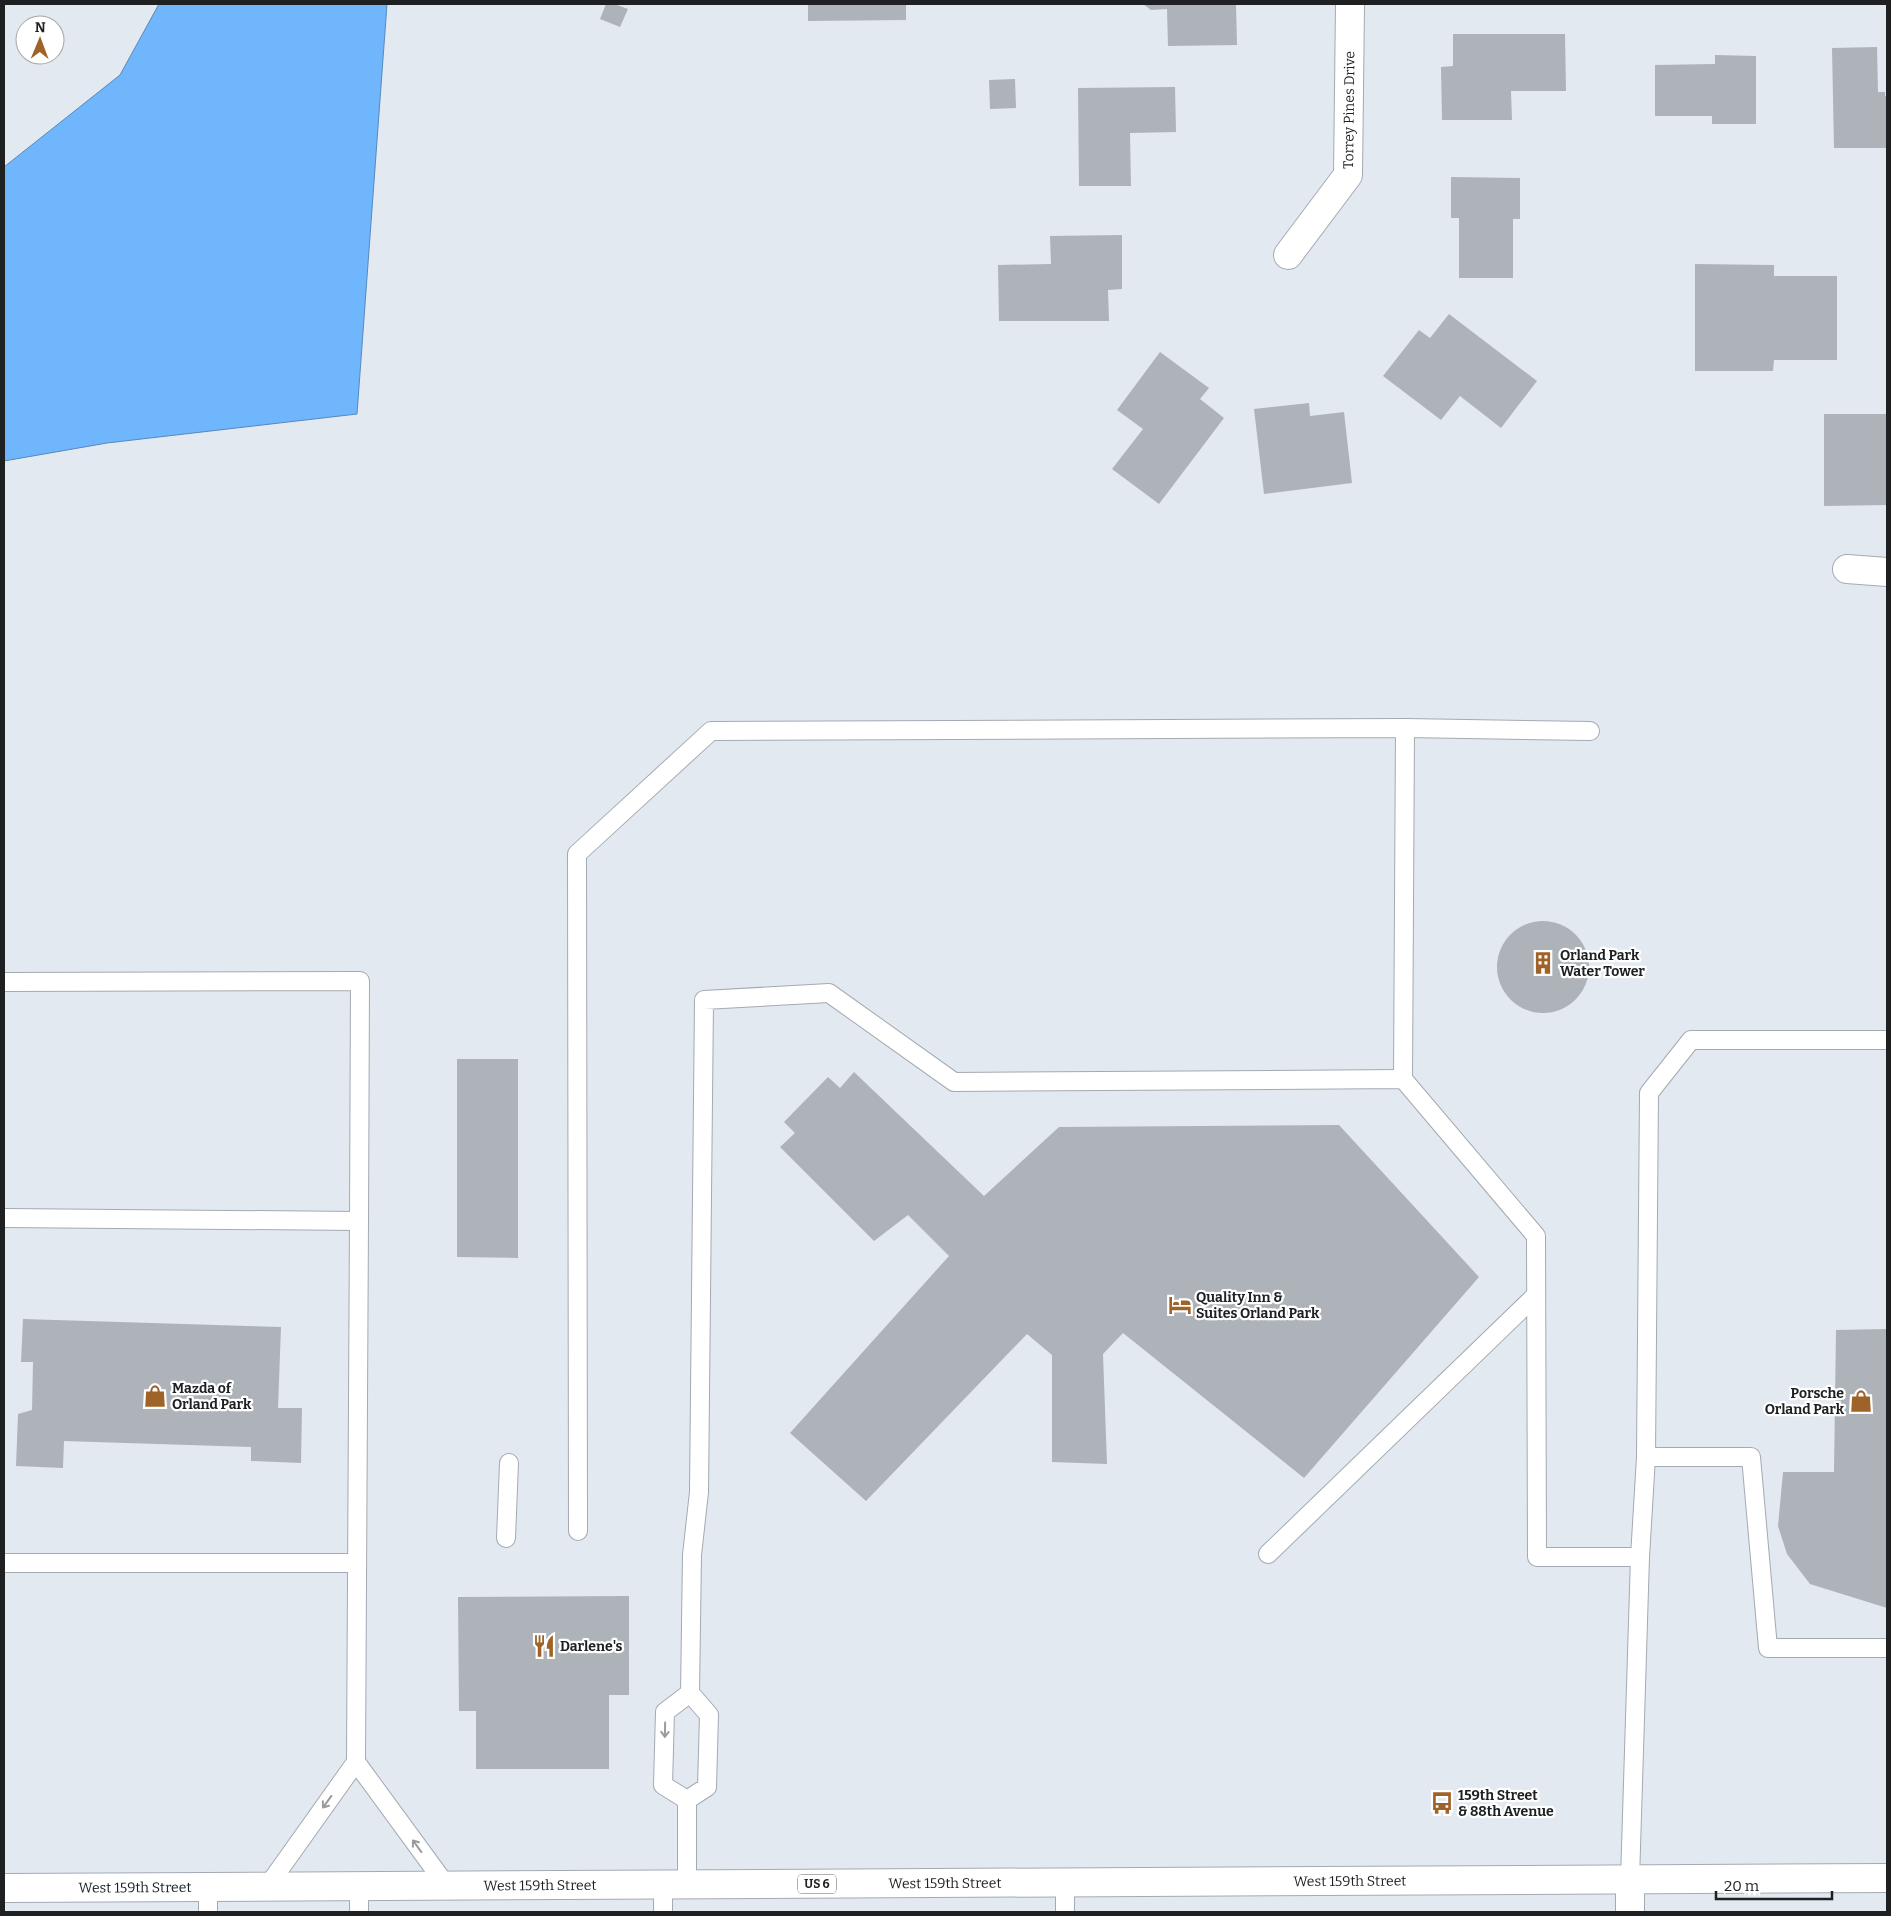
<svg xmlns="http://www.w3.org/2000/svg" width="1891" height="1916" viewBox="0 0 1891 1916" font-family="Bitter,serif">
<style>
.water{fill:#70b6fd;stroke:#5789bb}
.building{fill:#adb3b9}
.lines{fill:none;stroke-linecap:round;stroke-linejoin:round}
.service-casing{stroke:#a4aab1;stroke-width:20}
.minor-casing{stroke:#a4aab1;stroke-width:30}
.tertiary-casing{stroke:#a4aab1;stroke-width:30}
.primary-casing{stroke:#a4aab1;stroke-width:30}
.service{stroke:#fff;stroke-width:18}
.minor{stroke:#fff;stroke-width:28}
.tertiary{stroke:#fff;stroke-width:28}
.primary{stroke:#fff;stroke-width:28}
.oneway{stroke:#9a9b9c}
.labels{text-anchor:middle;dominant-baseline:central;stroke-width:4.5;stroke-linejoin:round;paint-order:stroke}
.shield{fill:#fff;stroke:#626364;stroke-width:1}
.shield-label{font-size:12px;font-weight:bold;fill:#1e2022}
.street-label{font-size:14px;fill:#1e2022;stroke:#fff}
.poi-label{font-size:14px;font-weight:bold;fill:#1e2022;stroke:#fff;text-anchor:start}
</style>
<rect width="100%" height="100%" fill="#e2e9f0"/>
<path class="water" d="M159,4H387L357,414L107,443L4,461V167L120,75Z"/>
<g class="building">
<path d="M606,4H614L628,9L620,27L600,19Z"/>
<path d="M808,4H906V20L808,21Z"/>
<path d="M1143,4H1236L1237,45L1168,46L1167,9L1151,10Z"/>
<path d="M1453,34H1565L1566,91H1511L1512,120H1442L1441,67L1453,66Z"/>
<path d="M1877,47L1878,92H1885V96H1887V148H1834L1832,48Z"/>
<path d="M1715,55L1756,56V124H1712V116H1655V65L1715,64Z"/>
<path d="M1015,79L1016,108L990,109L989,80Z"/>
<path d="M1175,87L1176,132L1130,133L1131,186H1079L1078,88Z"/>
<path d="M1451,177L1520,178V219H1513V278H1459V218H1451Z"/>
<path d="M1122,235V289L1108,290L1109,321H999L998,265L1051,264L1050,236Z"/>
<path d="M1695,264L1774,265V276H1837V360H1774L1773,371H1695Z"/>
<path d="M1449,314L1537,381L1501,428L1460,396L1441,420L1383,376L1419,330L1430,338Z"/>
<path d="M1160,352L1209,388L1200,399L1224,418L1159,504L1112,469L1143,429L1117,410Z"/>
<path d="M1309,403L1310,416L1344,412L1352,483L1264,494L1254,409Z"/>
<path d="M1824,414H1887V505L1824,506Z"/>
<circle cx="1543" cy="967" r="46"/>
<path d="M457,1059H518V1258L457,1257Z"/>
<path d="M854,1072L984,1196L1059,1127L1339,1125L1479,1277L1304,1478L1123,1333L1103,1354L1107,1464L1052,1462V1355L1027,1334L866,1501L790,1433L949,1256L908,1215L874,1241L780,1147L795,1133L784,1122L828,1077L840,1088Z"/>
<path d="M23,1319L281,1327L278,1408H302L301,1463L251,1461V1447L64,1441L63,1468L16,1466L18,1414L32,1410L33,1362H21Z"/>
<path d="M1887,1329V1608L1810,1584L1787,1554L1778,1526L1783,1472H1834L1836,1330Z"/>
<path d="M629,1596V1695H609V1769H476V1711H459L458,1597Z"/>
</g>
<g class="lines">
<defs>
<g id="service">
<path d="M1405,728L1590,731"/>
<path d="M4,982L360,981L359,1221"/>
<path d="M4,1218L359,1221L356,1762L267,1887"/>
<path d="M1646,1457H1751L1768,1648H1887"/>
<path d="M578,1531L577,854L711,731L1405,728L1403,1079"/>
<path d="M506,1538L509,1463"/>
<path d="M1268,1554L1536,1295"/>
<path d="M4,1563H357"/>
<path d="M356,1762L446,1885"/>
<path d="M687,1800L707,1787L709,1715L690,1693L692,1555L699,1492L704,1000L829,993L954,1082L1403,1079L1536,1236L1537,1557H1640"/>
<path d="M687,1800L663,1785L665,1712L690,1693"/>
<path d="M687,1800V1884"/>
<path d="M1630,1880L1640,1557L1646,1457L1649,1093L1691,1040H1887"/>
<path d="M359,1886V1912"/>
<path d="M208,1887V1912"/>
<path d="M663,1912V1884"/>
<path d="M1065,1912V1882"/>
</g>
<g id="minor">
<path id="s1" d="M1288,255L1348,175L1350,4"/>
<path d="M1847,569L1887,572"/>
</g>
<path id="tertiary" d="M1630,1880V1912"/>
<g id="primary">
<path id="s2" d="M4,1888L1887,1878"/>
</g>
</defs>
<use href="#service" class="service-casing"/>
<use href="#minor" class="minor-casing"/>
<use href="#tertiary" class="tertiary-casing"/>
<use href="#primary" class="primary-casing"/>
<use href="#service" class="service"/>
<use href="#minor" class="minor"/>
<use href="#tertiary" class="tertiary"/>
<use href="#primary" class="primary"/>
</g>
<defs><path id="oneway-shaft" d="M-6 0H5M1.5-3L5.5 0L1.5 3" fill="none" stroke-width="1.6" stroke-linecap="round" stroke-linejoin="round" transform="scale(1.25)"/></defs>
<g class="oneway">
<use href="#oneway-shaft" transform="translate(665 1730) rotate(91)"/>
<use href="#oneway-shaft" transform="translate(327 1802) rotate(126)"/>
<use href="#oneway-shaft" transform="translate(417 1846) rotate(-126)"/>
</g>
<defs>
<symbol id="building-bare" viewBox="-9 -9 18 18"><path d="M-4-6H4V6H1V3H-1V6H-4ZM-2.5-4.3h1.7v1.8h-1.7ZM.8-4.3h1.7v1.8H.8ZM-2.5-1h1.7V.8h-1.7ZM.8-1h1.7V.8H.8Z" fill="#9f6227" stroke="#fff" stroke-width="2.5" paint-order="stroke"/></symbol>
<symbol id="hotel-bare" viewBox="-9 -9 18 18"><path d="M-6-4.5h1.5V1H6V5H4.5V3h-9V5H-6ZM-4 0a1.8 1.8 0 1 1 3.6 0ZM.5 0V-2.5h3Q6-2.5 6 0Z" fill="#9f6227" stroke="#fff" stroke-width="2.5" paint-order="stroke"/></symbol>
<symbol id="shop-bare" viewBox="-9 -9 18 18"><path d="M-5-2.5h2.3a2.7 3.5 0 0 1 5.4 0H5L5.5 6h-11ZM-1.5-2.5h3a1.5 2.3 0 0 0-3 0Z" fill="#9f6227" stroke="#fff" stroke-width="2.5" paint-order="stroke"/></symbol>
<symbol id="restaurant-bare" viewBox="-9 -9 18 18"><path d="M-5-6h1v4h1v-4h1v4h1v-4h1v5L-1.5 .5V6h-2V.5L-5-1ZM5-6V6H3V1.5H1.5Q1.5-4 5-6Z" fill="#9f6227" stroke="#fff" stroke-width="2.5" paint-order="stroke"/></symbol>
<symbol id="bus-bare" viewBox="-9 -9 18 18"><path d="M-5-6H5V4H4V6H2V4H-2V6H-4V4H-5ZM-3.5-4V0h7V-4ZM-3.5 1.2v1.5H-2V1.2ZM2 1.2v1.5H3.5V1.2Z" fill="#9f6227" stroke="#fff" stroke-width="2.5" paint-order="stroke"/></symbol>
</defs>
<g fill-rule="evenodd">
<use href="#building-bare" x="1527" y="947" width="32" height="32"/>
<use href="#hotel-bare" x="1164" y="1289" width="32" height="32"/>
<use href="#shop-bare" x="139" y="1380" width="32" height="32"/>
<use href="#shop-bare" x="1845" y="1385" width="32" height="32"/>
<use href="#restaurant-bare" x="528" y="1630" width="32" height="32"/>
<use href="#bus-bare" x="1426" y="1787" width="32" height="32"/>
</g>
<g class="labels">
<rect class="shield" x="798" y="1874.5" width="38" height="19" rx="4"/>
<g class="shield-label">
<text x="817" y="1884">US 6</text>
</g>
<g class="street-label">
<text stroke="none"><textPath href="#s1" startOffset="165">Torrey Pines Drive</textPath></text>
<text stroke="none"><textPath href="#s2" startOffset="1346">West 159th Street</textPath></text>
<text stroke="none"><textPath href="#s2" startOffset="941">West 159th Street</textPath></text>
<text stroke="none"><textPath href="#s2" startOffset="536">West 159th Street</textPath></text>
<text stroke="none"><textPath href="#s2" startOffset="131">West 159th Street</textPath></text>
</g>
<g class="poi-label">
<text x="1560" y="955">Orland Park<tspan x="1560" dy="16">Water Tower</tspan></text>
<text x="1196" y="1297">Quality Inn &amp;<tspan x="1196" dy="16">Suites Orland Park</tspan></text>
<text x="172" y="1388">Mazda of<tspan x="172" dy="16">Orland Park</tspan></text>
<text x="1844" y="1393" text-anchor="end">Porsche<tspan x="1844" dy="16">Orland Park</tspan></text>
<text x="560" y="1646">Darlene's</text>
<text x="1458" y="1795">159th Street<tspan x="1458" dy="16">&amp; 88th Avenue</tspan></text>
</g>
</g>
<rect width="1891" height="1916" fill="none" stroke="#1e2022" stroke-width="10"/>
<g transform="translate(40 40) rotate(1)"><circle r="24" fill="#ffffff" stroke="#a5a6a7"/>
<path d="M0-4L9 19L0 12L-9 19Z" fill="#9f6227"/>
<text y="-8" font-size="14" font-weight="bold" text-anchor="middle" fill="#1e2022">N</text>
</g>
<path d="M1716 1891v8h116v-8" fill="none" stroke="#1e2022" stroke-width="2.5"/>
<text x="1724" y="1891" font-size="15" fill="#1e2022" stroke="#ffffff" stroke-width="4" paint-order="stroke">20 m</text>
</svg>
